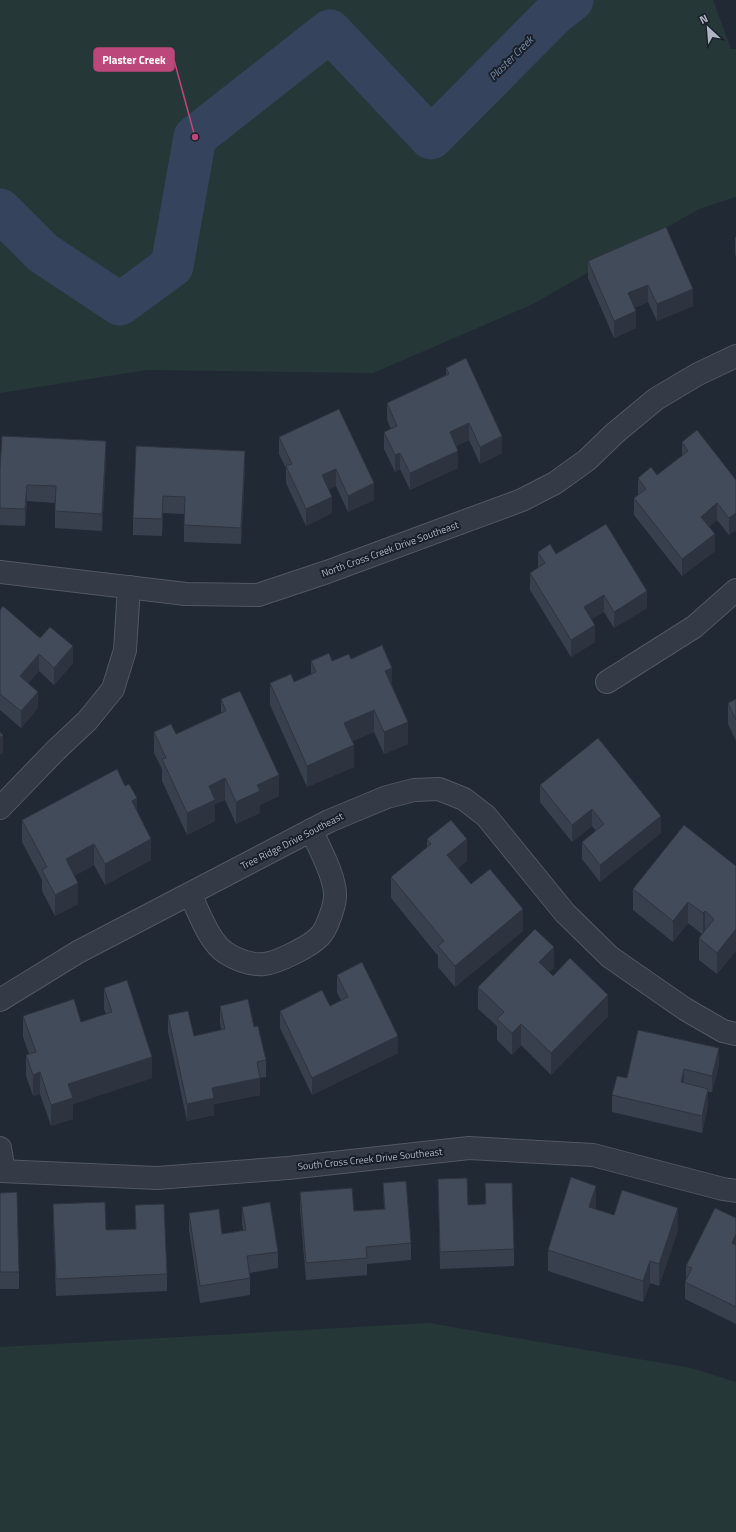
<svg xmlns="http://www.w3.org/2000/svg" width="736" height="1532" viewBox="0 0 736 1532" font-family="'Titillium Web',sans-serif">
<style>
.green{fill:#263738}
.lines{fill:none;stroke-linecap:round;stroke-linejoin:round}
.river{stroke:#36435c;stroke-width:43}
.minor-casing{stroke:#525864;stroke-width:24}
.minor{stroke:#343b46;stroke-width:22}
.wall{fill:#39404d}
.shaded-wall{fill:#2e343f}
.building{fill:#424b5a;stroke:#2e343f}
.labels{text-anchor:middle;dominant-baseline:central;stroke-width:4;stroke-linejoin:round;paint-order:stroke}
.street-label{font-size:10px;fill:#afb5c3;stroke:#1a202a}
.water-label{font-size:11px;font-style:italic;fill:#798aaa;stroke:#1a202a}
.leader{fill:none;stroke:#bc477a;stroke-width:1.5}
.callout-dot{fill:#bc477a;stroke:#1a202a;stroke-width:1.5}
.callout{fill:#bc477a;stroke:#bc477a;stroke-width:1.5}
.callout-label{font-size:11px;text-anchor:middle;font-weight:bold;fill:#fff}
</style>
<rect width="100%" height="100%" fill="#212935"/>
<g class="green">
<path d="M0,0H713L731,49H736V197L699,209L533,304L373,373L147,370L0,393Z"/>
<path d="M429,1323L691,1368L736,1382V1532H0V1347Z"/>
</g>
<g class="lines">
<path class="river" d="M0,210L43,253L120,304L172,266L195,137L330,31L431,138L554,14L572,0"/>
<defs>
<g id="minor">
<path d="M0,572L186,594L258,595L327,572L522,500L555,483L587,460L615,433L656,399L698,374L736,356"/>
<path d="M607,682L694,627L736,590"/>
<path d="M0,808L56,750L87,721L113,689L125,650L129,587"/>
<path d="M190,894C199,912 209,942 226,953C237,960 251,965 264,964C277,963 311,946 320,936C327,929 335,905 335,896C336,878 319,847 311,830"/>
<path d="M0,1000L78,952L329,821L387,797L414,790L439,789L464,799L486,816L565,913L610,957L685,1009L723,1031L736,1034"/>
<path d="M0,1148L4,1171"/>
<path d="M0,1171L157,1178L288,1168L469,1148L593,1155L723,1189L736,1191"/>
</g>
</defs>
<use href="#minor" class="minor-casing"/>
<use href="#minor" class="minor"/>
</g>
<g class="wall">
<path d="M666,227L693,306L657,321L648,302L634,308L636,328L614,338L588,278V261Z"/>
<path d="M735,237H736V257L735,254Z"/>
<path d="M446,368L502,453L480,464L469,440L456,446L458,468L410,490L400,469L395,472L384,449V432L391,429L387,420V403L446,375Z"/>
<path d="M279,437L374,483V500L348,512L336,486L329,489L332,513L306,526L286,483V468L279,454Z"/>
<path d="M682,442L736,480V530L729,535L717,520L709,527L715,551L682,576L634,515V498L638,495V478L657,475L682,456Z"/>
<path d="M136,446L245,468L241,544L184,542V514L163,513L162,536L133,535V518Z"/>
<path d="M106,458L102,531L55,528V503L27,501L25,526L0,525V468Z"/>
<path d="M538,552L556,554L647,608L614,628L604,612L591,619L595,642L571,657L530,590V573L538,568Z"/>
<path d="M0,610L40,638L73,663L54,685L39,671L28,683L38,708L21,728L0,710Z"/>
<path d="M351,659L392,685L408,744L384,754L374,732L352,741L354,767L307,787L270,705V683L294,682L311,674V661H332Z"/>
<path d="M221,699L279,796L260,805V813L236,824L225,800L215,804V821L187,835L162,781V769L154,753V732L176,734L221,713Z"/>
<path d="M736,699V741L728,724V703Z"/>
<path d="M540,785L661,833L600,882L582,859V842L596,831L592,826L572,842L540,802Z"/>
<path d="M137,812L151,860L105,885L94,865L74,876L78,904L55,916L42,891V880L22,842V820Z"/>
<path d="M427,839L467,861L458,868L471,884L523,931L455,987L438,967V956L391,898V877L427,847Z"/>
<path d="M736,866V951L717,974L699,960V938L702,934L688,923L673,942L633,910V889Z"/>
<path d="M554,968L549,972L553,976L608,1016L551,1075L521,1045L512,1055L497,1040V1026L478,1009V987Z"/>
<path d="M337,975L398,1053L312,1095L280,1028V1011L330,1006L341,1001L337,992Z"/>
<path d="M104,988L152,1078L73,1104V1119L51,1126L40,1094L33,1096L26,1076V1055L29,1054L23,1037V1016L81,1022L106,1014L104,1009Z"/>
<path d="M220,1006L254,1027L266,1060V1077L260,1078V1095L214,1104V1115L187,1121L168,1032V1015L194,1036L221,1030L220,1023Z"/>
<path d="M638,1030L719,1065L712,1092H708V1105L702,1133L612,1112V1095L627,1078Z"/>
<path d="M438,1179L468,1205L485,1204V1183L514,1249V1266L440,1269Z"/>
<path d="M383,1183L411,1243V1260L367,1264V1275L306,1280L300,1209V1192L354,1211L384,1209Z"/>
<path d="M0,1193L19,1272V1289H0Z"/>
<path d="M53,1204L106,1230L136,1229L135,1205L167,1274V1291L56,1296L53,1221Z"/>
<path d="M242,1207L278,1252V1268L249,1273L250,1278V1295L200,1303L189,1230V1213L222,1234L243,1230L242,1224Z"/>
<path d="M596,1207V1209L614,1215L678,1230L659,1286L650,1283L643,1302L548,1271V1250Z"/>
<path d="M736,1218V1324L685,1299V1282L686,1279V1266Z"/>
</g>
<g class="shaded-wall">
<path d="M648,285V302L628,310V293Z"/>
<path d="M693,289V306L657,321V304Z"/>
<path d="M636,311V328L614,338V321Z"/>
<path d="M469,423V440L450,449V432Z"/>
<path d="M502,436V453L480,464V447Z"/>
<path d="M106,441V458L102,531V514Z"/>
<path d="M245,451V468L241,544V528Z"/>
<path d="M458,451V468L410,490V473Z"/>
<path d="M400,453V469L395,472V455Z"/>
<path d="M336,469V486L322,492V475Z"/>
<path d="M374,483V500L348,512V496Z"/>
<path d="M27,485V501L25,526V509Z"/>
<path d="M163,496V513L162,536V519Z"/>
<path d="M332,497V513L306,526V509Z"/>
<path d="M717,503V520L701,534V517Z"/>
<path d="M736,513V530L729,535V518Z"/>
<path d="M715,534V551L682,576V559Z"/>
<path d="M647,591V608L614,628V612Z"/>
<path d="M604,595V612L584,624V607Z"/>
<path d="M595,625V642L571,657V640Z"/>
<path d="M73,646V663L54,685V668Z"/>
<path d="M39,654V671L20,693V676Z"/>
<path d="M392,668V689L385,671Z"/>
<path d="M38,692V708L21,728V711Z"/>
<path d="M374,710V732L344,745V723Z"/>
<path d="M408,722V744L384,754V732Z"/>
<path d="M3,735V752L0,755V738Z"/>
<path d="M354,745V767L307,787V766Z"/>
<path d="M279,775V796L260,805V813L236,824V802L257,785Z"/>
<path d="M225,778V800L215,804V821L187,835V813L209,786Z"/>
<path d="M137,798V820L132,801Z"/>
<path d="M592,809V826L572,842V825Z"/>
<path d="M661,816V833L600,882V865Z"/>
<path d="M151,839V860L105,885V864Z"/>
<path d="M467,839V861L447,876V855Z"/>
<path d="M94,844V865L66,880V859Z"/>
<path d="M78,883V904L55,916V895Z"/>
<path d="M688,902V923L673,942V921Z"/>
<path d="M523,909V931L455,987V966Z"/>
<path d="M705,911V932L703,935V913Z"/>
<path d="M736,929V951L717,974V953Z"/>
<path d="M554,947V968L539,983V962Z"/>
<path d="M608,995V1016L551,1075V1053Z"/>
<path d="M521,1024V1045L512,1055V1033Z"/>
<path d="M398,1036V1053L312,1095V1078Z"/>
<path d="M719,1048V1065L712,1092V1076Z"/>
<path d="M152,1057V1078L73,1104V1119L51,1126V1105L68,1084Z"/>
<path d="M684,1069V1086L681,1082Z"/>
<path d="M40,1072V1094L33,1096V1075Z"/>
<path d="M260,1078V1095L214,1104V1115L187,1121V1104L212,1088Z"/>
<path d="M708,1089V1105L702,1133V1116Z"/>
<path d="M596,1186V1207L589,1228V1207Z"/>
<path d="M678,1208V1230L659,1286V1264Z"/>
<path d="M736,1234V1251L732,1243Z"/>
<path d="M650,1261V1283L643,1302V1281Z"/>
</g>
<g class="building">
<path d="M666,227L693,289L657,304L648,285L628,293L636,311L614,321L588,261Z"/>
<path d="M466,358L502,436L480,447L469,423L450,432L458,451L410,473L400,453L395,455L384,432L397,426L387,403L449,374L446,368Z"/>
<path d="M339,409L374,483L348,496L336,469L322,475L332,497L306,509L286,466L292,464L279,437Z"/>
<path d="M697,430L736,480V513L729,518L717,503L701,517L715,534L682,559L634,498L646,489L638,478L651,467L657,475L688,451L682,442Z"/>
<path d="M2,436L106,441L102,514L55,511L56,486L27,485L25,509L0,508V468Z"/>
<path d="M136,446L245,451L241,528L184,525L185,497L163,496L162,519L133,518Z"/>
<path d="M606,524L647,591L614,612L604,595L584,607L595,625L571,640L530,573L545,563L538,552L550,544L556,554Z"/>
<path d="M3,606L40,638L50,627L73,646L54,668L39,654L20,676L38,692L21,711L0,694V610Z"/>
<path d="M382,645L392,668L385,671L408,722L384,732L374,710L344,723L354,745L307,766L270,683L291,674L294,682L316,672L311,661L329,653L332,661L349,654L351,659Z"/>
<path d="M240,691L279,775L257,785L260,791L236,802L225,778L209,786L215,800L187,813L162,759L166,758L154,732L171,724L176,734L226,711L221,699Z"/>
<path d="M736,699V720L728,703Z"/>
<path d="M0,732L3,735L0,738Z"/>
<path d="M598,738L661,816L600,865L582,842L604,824L592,809L572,825L540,785Z"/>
<path d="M117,769L125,786L129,784L137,798L132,801L151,839L105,864L94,844L66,859L78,883L55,895L42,870L47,867L22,820Z"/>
<path d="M451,820L467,839L447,855L471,884L490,869L523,909L455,966L438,946L444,941L391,877L431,844L427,839Z"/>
<path d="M684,825L736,866V929L717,953L699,938L714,919L705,911L703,913L688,902L673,921L633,889Z"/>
<path d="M535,929L554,947L539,962L553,976L570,958L608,995L551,1053L521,1024L512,1033L497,1019L504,1012L478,987Z"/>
<path d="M362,962L398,1036L312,1078L280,1011L322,990L330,1006L348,997L337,975Z"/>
<path d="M127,980L152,1057L68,1084L73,1098L51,1105L40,1072L33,1075L26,1055L36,1052L23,1016L74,999L81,1022L112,1012L104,988Z"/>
<path d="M248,999L254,1027L258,1026L266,1060L257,1062L260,1078L212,1088L214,1098L187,1104L168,1015L188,1011L194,1036L225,1029L220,1006Z"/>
<path d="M638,1030L719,1048L712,1076L684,1069L681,1082L708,1089L702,1116L612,1095L617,1076L627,1078Z"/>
<path d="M571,1177L596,1186L589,1207L614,1215L622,1190L678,1208L659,1264L650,1261L643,1281L548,1250Z"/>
<path d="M467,1178L468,1205L486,1204L485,1183H512L514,1249L440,1252L438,1179Z"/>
<path d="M406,1181L411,1243L366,1247L367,1258L306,1263L300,1192L352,1188L354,1211L385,1209L383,1183Z"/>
<path d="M17,1192L19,1272H0V1193Z"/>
<path d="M105,1202L106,1230L136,1229L135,1205L164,1204L167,1274L56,1279L53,1204Z"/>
<path d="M270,1202L278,1252L247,1256L250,1278L200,1286L189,1213L219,1209L222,1234L246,1230L242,1207Z"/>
<path d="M715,1208L736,1218V1234L732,1243L736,1245V1307L685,1282L692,1268L686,1266Z"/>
</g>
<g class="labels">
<g class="street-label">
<text transform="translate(390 549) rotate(-20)">North Cross Creek Drive Southeast</text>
<text transform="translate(292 841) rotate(-27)">Tree Ridge Drive Southeast</text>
<text transform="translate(370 1159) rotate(-6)">South Cross Creek Drive Southeast</text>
</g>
<g class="water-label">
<text transform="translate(511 58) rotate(-45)">Plaster Creek</text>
</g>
</g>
<path class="leader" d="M195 137L174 60"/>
<circle class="callout-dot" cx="195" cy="137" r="4"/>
<rect class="callout" x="94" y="48" width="80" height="23" rx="4"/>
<g class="callout-label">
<text x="134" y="64">Plaster Creek</text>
</g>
<g transform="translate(708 28) rotate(334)" stroke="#1a202a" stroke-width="3" paint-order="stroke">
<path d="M0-3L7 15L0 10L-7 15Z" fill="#afb5c3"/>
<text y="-6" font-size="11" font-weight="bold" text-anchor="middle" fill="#afb5c3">N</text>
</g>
</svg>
